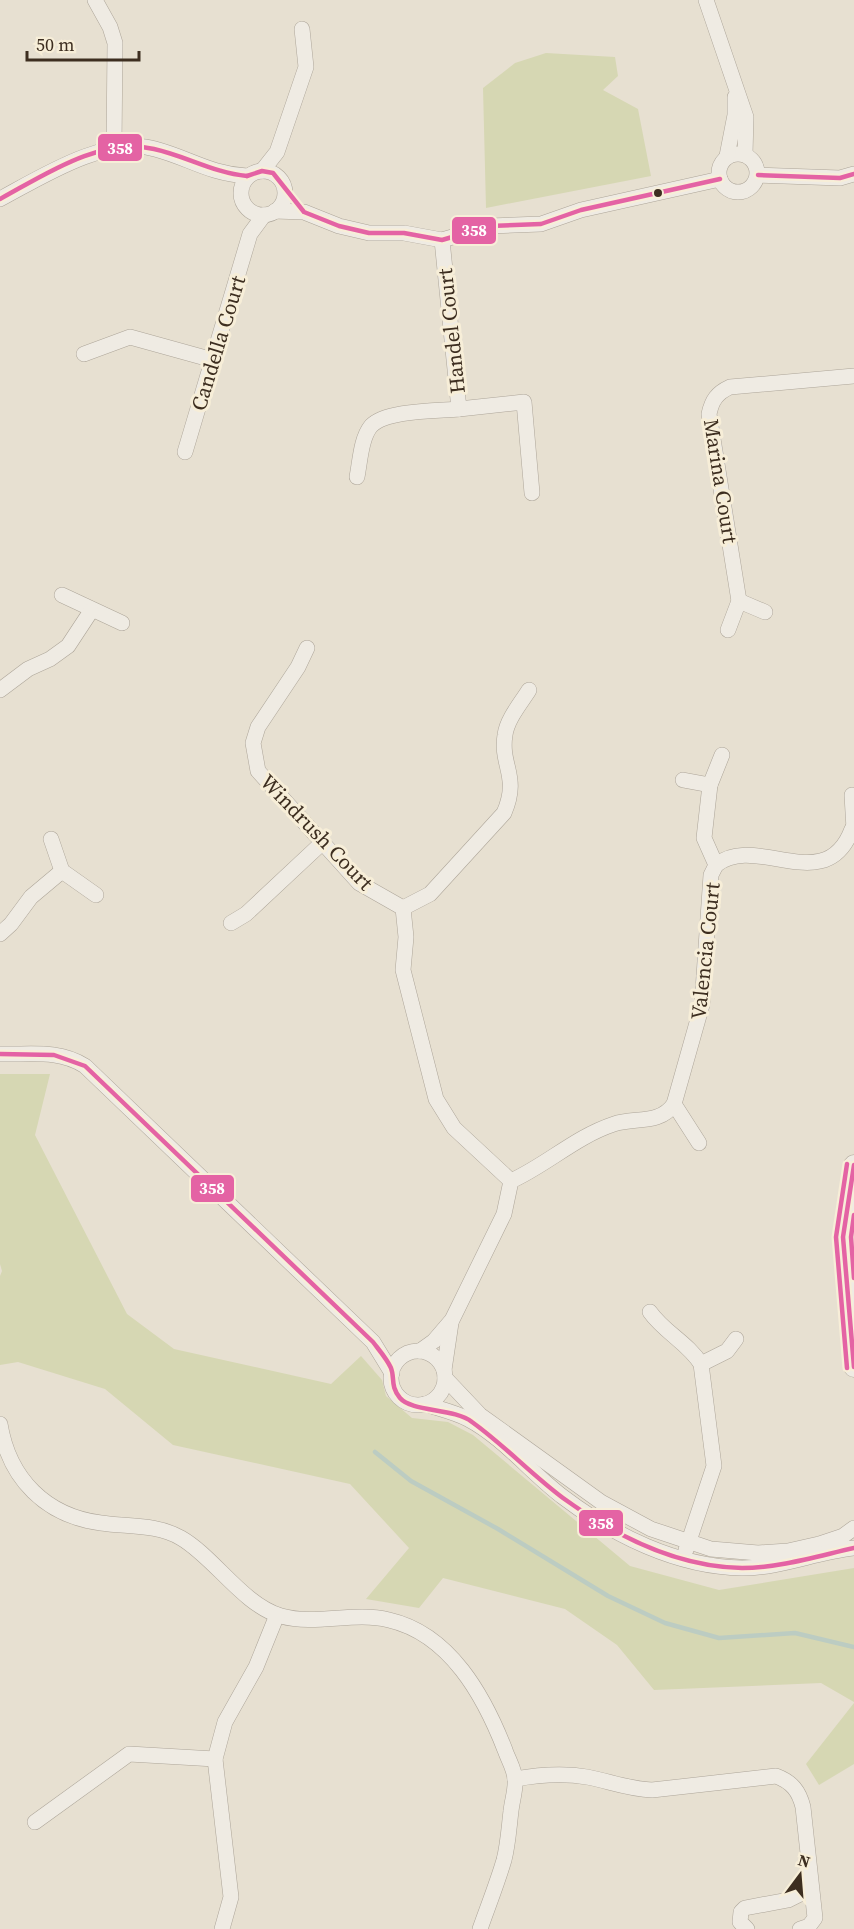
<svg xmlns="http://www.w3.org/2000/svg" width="854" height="1929" viewBox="0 0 854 1929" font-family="'Source Serif 4',serif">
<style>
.green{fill:#d6d7b3}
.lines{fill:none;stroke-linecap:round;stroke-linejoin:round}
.stream{stroke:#bcccc2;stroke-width:4.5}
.minor-casing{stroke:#ada599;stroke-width:16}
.tertiary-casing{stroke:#ada599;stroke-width:21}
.minor{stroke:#efebe3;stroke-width:15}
.tertiary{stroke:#efebe3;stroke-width:20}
.bus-1-casing{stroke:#f7eed8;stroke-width:9}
.bus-2-casing{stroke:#f7eed8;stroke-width:9}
.bus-3-casing{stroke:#f7eed8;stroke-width:9}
.bus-1{stroke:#e463a4;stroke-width:4.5}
.bus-2{stroke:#e463a4;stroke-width:4.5}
.bus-3{stroke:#e463a4;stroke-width:4.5}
.bus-dot{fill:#3d2e20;stroke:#f7eed8;stroke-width:2}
.labels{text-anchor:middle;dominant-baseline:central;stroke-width:6;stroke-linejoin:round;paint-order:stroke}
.street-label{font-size:21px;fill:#3d2e20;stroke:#f7eed8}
.line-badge{stroke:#f7eed8;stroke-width:2}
.badge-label{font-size:16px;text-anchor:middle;font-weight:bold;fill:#fff}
</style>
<rect width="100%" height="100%" fill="#e7e0d1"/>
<g class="green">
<path d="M546,53L615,57L618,76L603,90L638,109L651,176L486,208L483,88L515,63Z"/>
<path d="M0,1074H50L35,1135L127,1314L174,1349L331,1384L361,1356L382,1380L386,1396L412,1418L448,1422L473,1435L630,1566L719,1590L854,1568V1702L821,1683L654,1690L617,1645L565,1609L443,1578L419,1608L366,1599L409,1548L350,1484L173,1445L105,1389L18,1362L0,1365V1276L2,1271L0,1264Z"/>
<path d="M854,1703V1764L819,1785L806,1764Z"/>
</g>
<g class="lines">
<path class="stream" d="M375,1452L411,1481L498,1529L608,1596L665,1623L719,1638L795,1633L854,1647"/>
<defs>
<g id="minor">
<path d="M95,0L110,27L115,43L114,148"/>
<path d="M706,0L746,117L745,154"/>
<circle cx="738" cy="173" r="19"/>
<path d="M727,156L735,115V97"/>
<path d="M262,171L277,152L306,67L302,29"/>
<circle cx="263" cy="193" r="22"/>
<path d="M758,175L840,178L854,174"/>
<path d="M0,199C41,177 107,135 155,149C189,158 210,174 247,176"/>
<path d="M275,211L304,212L339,226L369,233H404L442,240L490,226L541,224L581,210L720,179"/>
<path d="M442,240L459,409L524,402L532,493"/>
<path d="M84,354L130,337L213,360"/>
<path d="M185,452L250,234L264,215"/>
<path d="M357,477C360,462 361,438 371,426C386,410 437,411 459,409"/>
<path d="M62,595L122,623"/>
<path d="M739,601L709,414C712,400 717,393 730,387L854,376"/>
<path d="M728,630L739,601L765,612"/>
<path d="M307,648L298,667L258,727L253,743L258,771L359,883L403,908"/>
<path d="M0,690L28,669L50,659L68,646L91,611"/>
<path d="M683,780L710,785L722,755"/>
<path d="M852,795L854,829"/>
<path d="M51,839L62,871L96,895"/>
<path d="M716,865C756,832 826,899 852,829"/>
<path d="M231,923L246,914L323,842"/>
<path d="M0,934L11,924L31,897L62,871"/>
<path d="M0,1054C30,1055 58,1049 85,1066L373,1342L392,1373"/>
<path d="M674,1104L699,1143"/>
<path d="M511,1181L454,1128L436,1099L403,970L406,937L403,908L430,894L504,813C520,776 500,766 505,735C507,719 521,703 529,690"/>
<path d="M650,1312C664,1332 688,1343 701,1364L714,1466L686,1550"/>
<path d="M420,1351L434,1341L452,1320L504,1214L511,1181C548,1164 575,1137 614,1124C635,1117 660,1125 674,1104L702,1005L711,875L716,865L704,838L710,785"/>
<circle cx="418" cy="1378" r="27"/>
<path d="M701,1364L727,1351L736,1339"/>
<path d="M444,1370L451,1323"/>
<path d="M445,1378L480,1415L601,1502L651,1529L711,1549L758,1553L788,1551L819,1544L843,1536L854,1528"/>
<path d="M425,1404C440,1409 454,1412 468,1419C504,1438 531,1473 563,1497C613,1535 677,1567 742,1568C780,1568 816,1552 854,1548"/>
<path d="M0,1424C9,1479 46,1516 101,1523C128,1527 157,1524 181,1538C214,1557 243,1605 281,1616C317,1626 353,1611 389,1620C450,1634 484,1696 505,1750C508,1759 515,1770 515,1780C516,1789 512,1801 511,1811C509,1827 508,1845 504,1860C497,1884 488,1906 480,1929"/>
<path d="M515,1779C537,1775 565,1773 587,1777C609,1781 628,1789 652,1790L776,1776C792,1782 799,1791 803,1807L815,1918L809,1926L800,1929"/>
<path d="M35,1822L129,1754L215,1759"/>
<path d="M222,1929L231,1897L215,1759L225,1722L256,1667L277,1615"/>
<path d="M747,1929L740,1922L741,1912L745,1908L788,1900L810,1889"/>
</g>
<path id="tertiary" d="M854,1165L843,1237L854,1367"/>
</defs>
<use href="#minor" class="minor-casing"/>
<use href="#tertiary" class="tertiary-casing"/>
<use href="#minor" class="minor"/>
<use href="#tertiary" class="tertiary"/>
<defs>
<g id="bus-1">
<path d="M758,175L840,178L854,174"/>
<path d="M247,176L262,171L273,173L304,212L339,226L369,233H404L442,240L490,226L541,224L581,210L720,179"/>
<path d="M0,199C46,174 100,137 154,149C186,156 214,173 247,176"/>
<path d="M0,1054L54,1055L85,1066L373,1342C379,1350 387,1359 391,1368C395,1378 390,1386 400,1398C412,1412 454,1408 472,1422C504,1445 531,1474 563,1498C614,1535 677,1567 742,1568C779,1568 818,1556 854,1548"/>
<path d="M854,1165L843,1237L854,1367"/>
</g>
<path id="bus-2" d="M847,1368L836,1237L847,1164"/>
<path id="bus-3" d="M854,1215L851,1237L854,1278"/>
</defs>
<use href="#bus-1" class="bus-1-casing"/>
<use href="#bus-2" class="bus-2-casing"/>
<use href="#bus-3" class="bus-3-casing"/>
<use href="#bus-1" class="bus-1"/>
<use href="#bus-2" class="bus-2"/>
<use href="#bus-3" class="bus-3"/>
</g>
<circle class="bus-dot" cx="658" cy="193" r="5"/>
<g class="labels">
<g class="street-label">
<text transform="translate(451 331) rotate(-96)">Handel Court</text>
<text transform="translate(218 343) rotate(-73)">Candella Court</text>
<text transform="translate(721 481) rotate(81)">Marina Court</text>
<text transform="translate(317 832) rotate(46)">Windrush Court</text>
<text transform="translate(705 951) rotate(-84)">Valencia Court</text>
</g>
</g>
<g class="line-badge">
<rect x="97" y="133" width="46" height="29" rx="6" fill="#e463a4"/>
<rect x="451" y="216" width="46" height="29" rx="6" fill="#e463a4"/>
<rect x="190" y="1174" width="45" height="29" rx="6" fill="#e463a4"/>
<rect x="578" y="1509" width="46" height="28" rx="6" fill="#e463a4"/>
</g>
<g class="badge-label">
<text x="120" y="154">358</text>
<text x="474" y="236">358</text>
<text x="212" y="1194">358</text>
<text x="601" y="1529">358</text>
</g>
<g transform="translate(800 1875) rotate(16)" stroke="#f7eed8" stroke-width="4.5" paint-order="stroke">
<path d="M0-4.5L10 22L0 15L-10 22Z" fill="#3d2e20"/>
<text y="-9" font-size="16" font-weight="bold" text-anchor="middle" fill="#3d2e20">N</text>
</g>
<path d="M27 51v9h112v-9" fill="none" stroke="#3d2e20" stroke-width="3"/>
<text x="36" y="51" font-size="18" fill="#3d2e20" stroke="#f7eed8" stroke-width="4.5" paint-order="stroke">50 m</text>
</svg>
